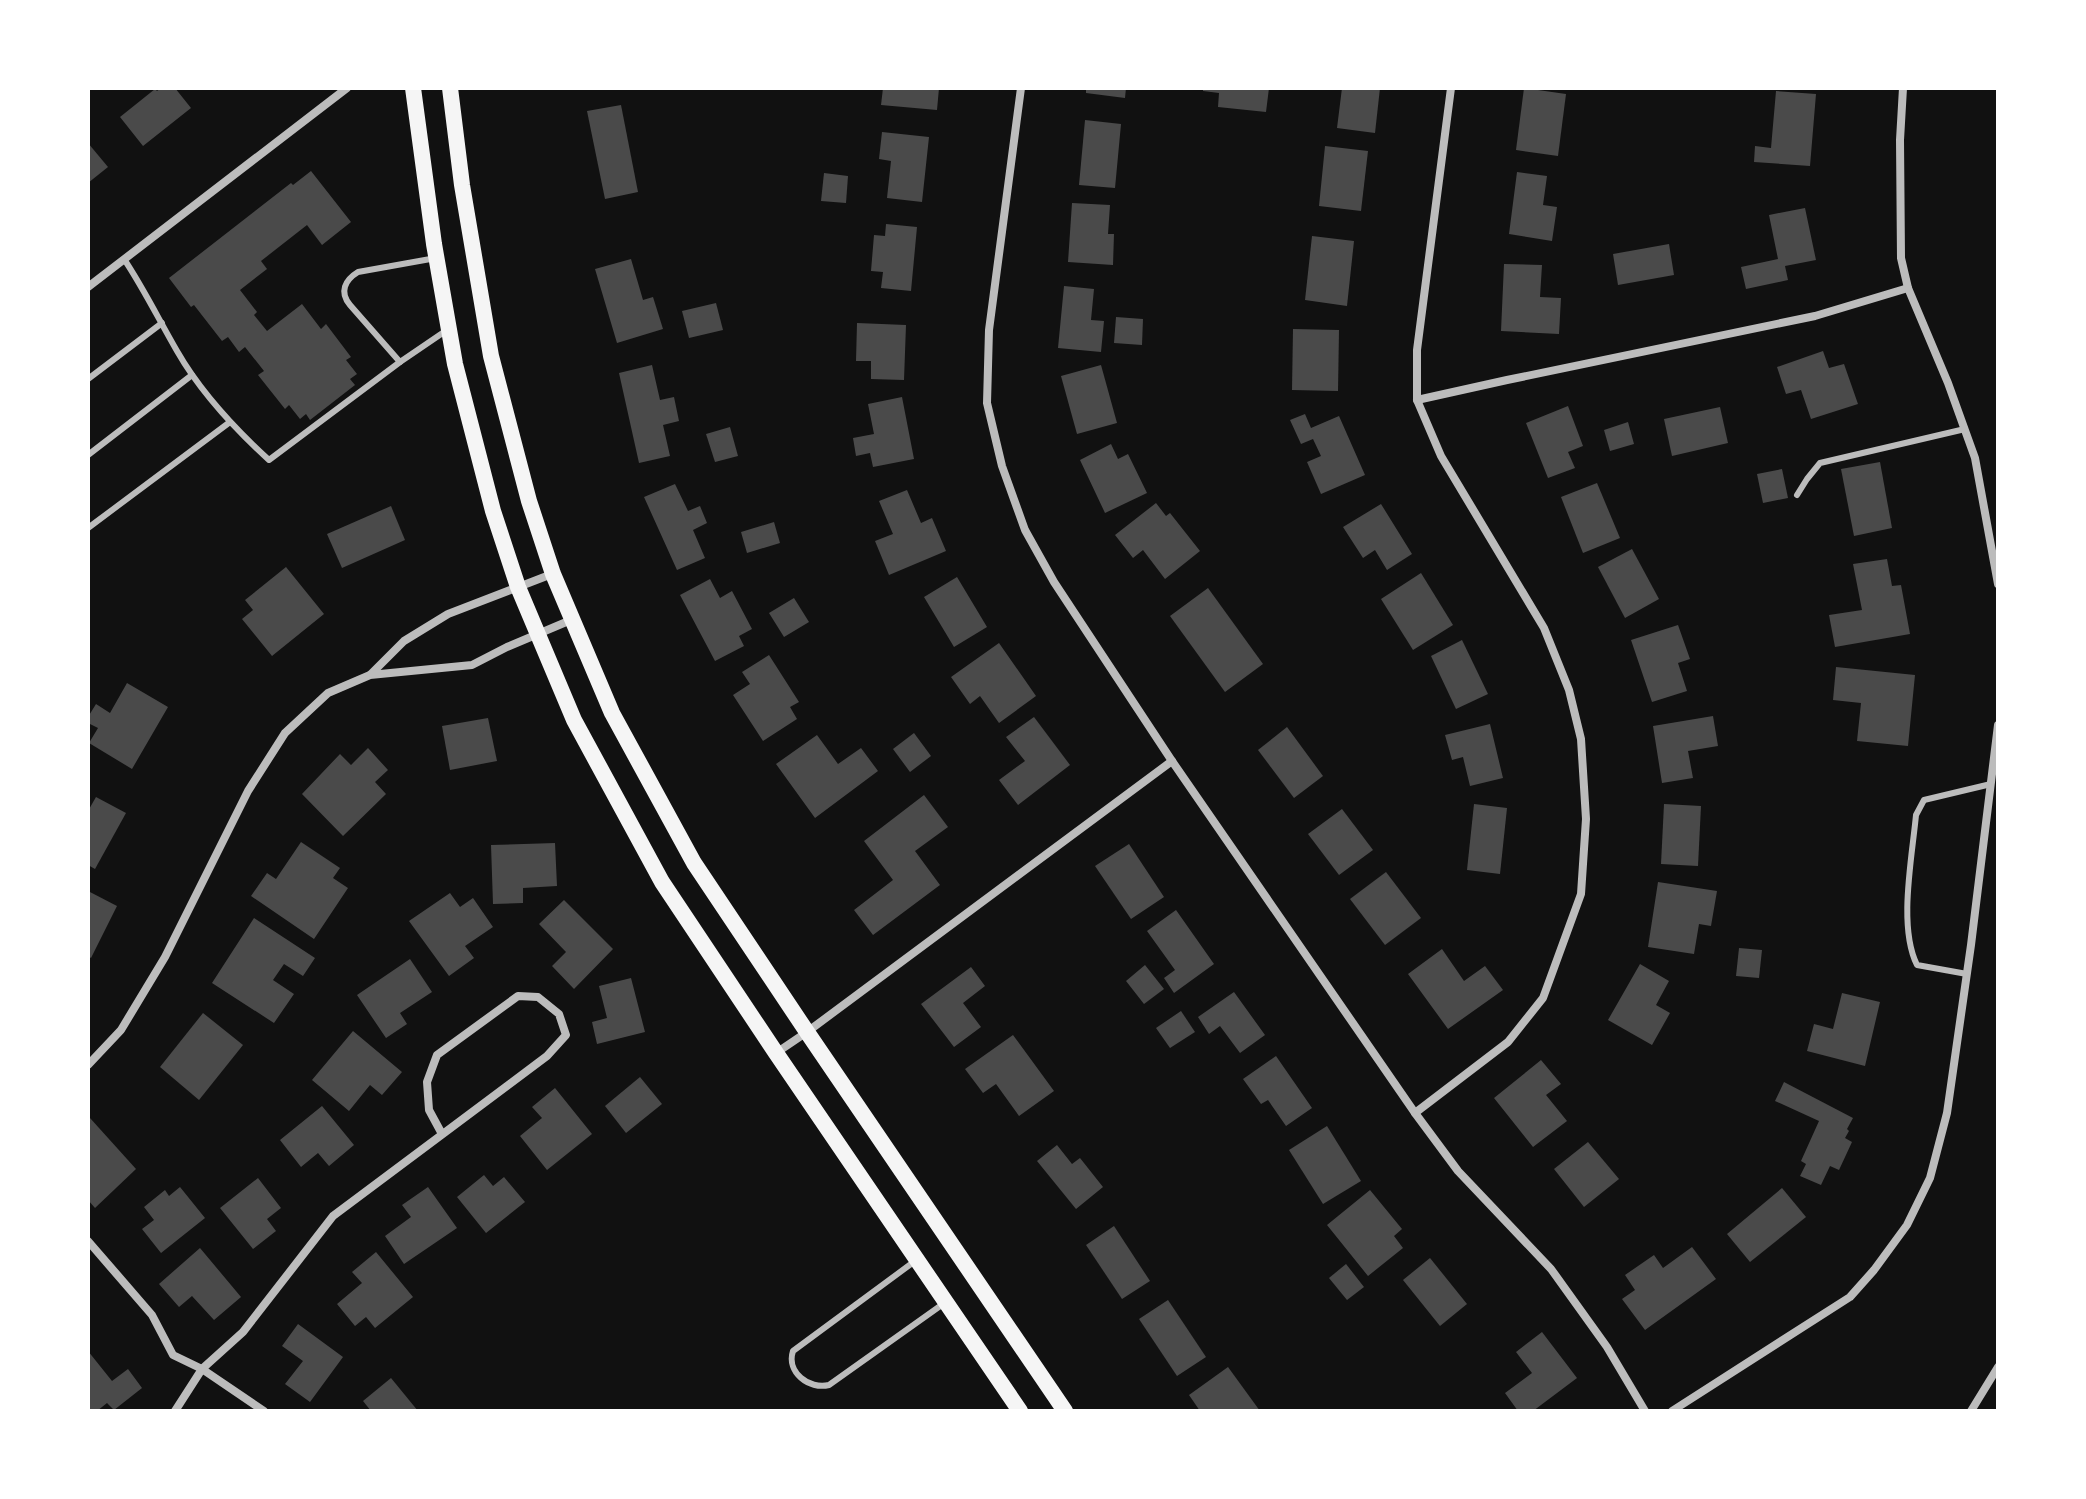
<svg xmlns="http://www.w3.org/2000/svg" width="2086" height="1499" viewBox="0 0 2086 1499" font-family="'Libre Baskerville',serif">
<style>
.building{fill:#4a4a4a}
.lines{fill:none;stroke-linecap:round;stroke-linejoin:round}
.service{stroke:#bcbcbc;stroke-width:6}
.minor{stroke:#bcbcbc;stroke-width:8}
.secondary{stroke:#f5f5f5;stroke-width:16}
</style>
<rect width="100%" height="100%" fill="#111"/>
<g class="building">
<path d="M161,88H175L191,108L143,146L120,117L155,89L157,91Z"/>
<path d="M883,88H939L937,110L881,105Z"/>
<path d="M1086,88H1126L1125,98L1086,93Z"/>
<path d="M1203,88H1269L1266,112L1218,107L1219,93L1203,91Z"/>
<path d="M1342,88H1380L1375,133L1337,128Z"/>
<path d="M1524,88L1566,94L1558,156L1516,150Z"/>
<path d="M1776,91L1816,94L1810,166L1754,162L1755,146L1771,148Z"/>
<path d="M621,105L638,192L605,199L587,111Z"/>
<path d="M1085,120L1121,124L1115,188L1079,185Z"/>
<path d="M882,132L929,137L922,202L887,198L891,161L879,159Z"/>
<path d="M88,143L108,167L88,183Z"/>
<path d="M1325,146L1368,151L1361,211L1319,206Z"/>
<path d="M311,171L351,222L322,245L307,225L261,261L267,269L240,290L257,312L254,315L267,331L302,304L321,329L326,324L351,357L346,360L357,374L350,379L355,385L310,420L306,414L300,419L289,405L285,409L258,375L264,371L245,347L239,352L228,337L222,341L194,305L191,307L169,278L291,183L293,185Z"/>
<path d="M1517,172L1547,176L1543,205L1557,207L1552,241L1509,234Z"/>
<path d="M824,173L848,176L846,203L821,201Z"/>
<path d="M1072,203L1110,205L1108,234H1114L1113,265L1068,262Z"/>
<path d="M1805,208L1816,260L1785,266L1788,280L1746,289L1741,267L1778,259L1769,215Z"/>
<path d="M886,224L917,227L911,291L881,288L883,272L871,271L874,235L885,236Z"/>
<path d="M1312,236L1354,241L1347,306L1305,300Z"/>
<path d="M1669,244L1674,275L1618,285L1613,254Z"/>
<path d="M631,259L643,300L653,297L663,329L617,343L595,269Z"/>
<path d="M1504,264L1542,265L1540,297L1561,298L1559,334L1501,331Z"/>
<path d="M1064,286L1094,289L1091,320L1104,321L1101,352L1058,348Z"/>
<path d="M716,303L723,330L689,338L682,311Z"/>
<path d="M1116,317L1143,319L1142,345L1114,343Z"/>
<path d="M857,323L906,325L904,380L871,379V361H856Z"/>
<path d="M1293,329L1339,330L1338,391L1292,390Z"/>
<path d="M1823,351L1829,368L1844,364L1858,404L1811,419L1801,390L1786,394L1777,367Z"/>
<path d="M652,365L660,400L674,397L679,421L663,425L670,456L639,463L619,373Z"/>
<path d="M1101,365L1117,423L1077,434L1061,376Z"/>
<path d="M902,397L914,459L873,467L870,453L856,456L853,438L874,434L868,404Z"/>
<path d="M1568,406L1583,446L1568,452L1575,468L1548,478L1526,423Z"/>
<path d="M1720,407L1728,443L1672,456L1664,419Z"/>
<path d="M1305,414L1311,428L1339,416L1365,475L1321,494L1307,462L1321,456L1313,439L1301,444L1290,420Z"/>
<path d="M1628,422L1634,444L1610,451L1604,430Z"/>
<path d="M730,427L738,456L715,462L706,434Z"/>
<path d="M1111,444L1118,459L1128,454L1147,493L1105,513L1080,460Z"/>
<path d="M1880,462L1892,528L1854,536L1841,469Z"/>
<path d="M1782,469L1788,498L1763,503L1757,474Z"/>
<path d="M1597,483L1620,538L1583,553L1561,497Z"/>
<path d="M675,484L688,511L700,506L707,523L693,530L705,558L677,570L644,497Z"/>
<path d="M907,490L921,523L932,518L946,551L889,575L875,541L893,534L879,501Z"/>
<path d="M1156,503L1166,516L1170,513L1200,551L1165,579L1143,550L1133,558L1115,535Z"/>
<path d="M1381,504L1412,554L1387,570L1375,550L1363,558L1343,527Z"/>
<path d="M391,506L405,540L342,568L327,534Z"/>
<path d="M774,522L780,543L747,553L741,532Z"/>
<path d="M1632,549L1659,599L1625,618L1598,567Z"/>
<path d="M1887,559L1892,586L1901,585L1910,634L1835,647L1829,615L1862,610L1853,564Z"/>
<path d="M286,567L324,614L272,656L242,619L253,610L245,600Z"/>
<path d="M1421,573L1453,625L1413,650L1381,599Z"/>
<path d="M957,577L987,627L954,647L924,597Z"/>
<path d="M710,579L720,598L732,591L752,629L739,636L744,646L715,661L680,595Z"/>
<path d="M1208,588L1263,664L1225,692L1170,616Z"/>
<path d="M794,598L809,622L784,637L769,613Z"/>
<path d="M1678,625L1690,659L1678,663L1687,691L1652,702L1631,640Z"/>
<path d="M1462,640L1488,694L1456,709L1431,656Z"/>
<path d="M999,643L1036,696L999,723L980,696L970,704L951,677Z"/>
<path d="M769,655L799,702L790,707L797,719L763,741L733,695L750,684L742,672Z"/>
<path d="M1836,667L1915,675L1908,746L1857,741L1861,703L1833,700Z"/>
<path d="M127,683L168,707L132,769L89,743L98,728L88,723V717L96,704L110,713Z"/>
<path d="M1713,716L1718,746L1688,751L1693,778L1662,783L1653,726Z"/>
<path d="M1034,717L1070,765L1018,805L999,780L1025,761L1006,737Z"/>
<path d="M488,718L497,761L450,770L442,726Z"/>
<path d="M1490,724L1503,778L1470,786L1463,757L1452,760L1445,735Z"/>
<path d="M1287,727L1323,776L1294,798L1258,750Z"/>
<path d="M914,733L931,756L910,772L893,749Z"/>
<path d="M817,735L838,764L861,748L878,771L815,818L776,764Z"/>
<path d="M368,748L388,770L375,782L386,794L343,836L302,794L340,754L351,765Z"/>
<path d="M924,795L948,827L915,851L940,885L873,935L854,910L893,880L864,841Z"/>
<path d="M96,797L126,813L95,869L88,865V811Z"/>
<path d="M1474,804L1507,808L1500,874L1467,870Z"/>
<path d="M1664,804L1701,806L1698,866L1661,864Z"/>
<path d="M1342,809L1373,850L1339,875L1308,834Z"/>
<path d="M301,842L340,868L333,878L348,888L314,939L251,896L267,873L276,879Z"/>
<path d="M555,843L557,886L523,888V903L493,904L491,845Z"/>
<path d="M1129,844L1164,897L1131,919L1095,866Z"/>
<path d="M1386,872L1421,918L1385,945L1350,899Z"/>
<path d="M1658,882L1717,891L1711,926L1699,924L1694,954L1648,947Z"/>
<path d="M88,891L117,906L91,958L88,956Z"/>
<path d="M450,893L460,907L473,898L493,927L465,946L474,958L449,976L409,921Z"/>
<path d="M564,900L613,949L574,989L552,966L566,952L539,924Z"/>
<path d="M1176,910L1214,964L1174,993L1164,978L1175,970L1147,931Z"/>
<path d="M254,918L315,958L303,976L284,964L273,980L294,994L274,1023L212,983Z"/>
<path d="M1739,948L1762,950L1759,978L1736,976Z"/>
<path d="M1442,949L1464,981L1485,966L1503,990L1448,1029L1408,974Z"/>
<path d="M410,959L432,992L400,1013L407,1024L386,1038L357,995Z"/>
<path d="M1640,964L1669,981L1656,1005L1670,1013L1652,1045L1608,1020Z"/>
<path d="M1145,965L1164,989L1144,1004L1126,981Z"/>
<path d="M971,967L985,986L963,1003L981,1027L954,1047L921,1004Z"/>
<path d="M631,978L645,1032L597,1044L592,1022L607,1018L599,986Z"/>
<path d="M1234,992L1265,1035L1240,1053L1220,1026L1209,1034L1198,1017Z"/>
<path d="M1842,993L1880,1002L1865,1066L1807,1051L1814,1024L1833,1029Z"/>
<path d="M1181,1011L1195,1032L1170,1048L1156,1028Z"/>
<path d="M203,1013L243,1045L199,1100L160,1067Z"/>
<path d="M353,1031L402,1072L382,1095L370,1085L349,1111L312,1080Z"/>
<path d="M1013,1035L1054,1091L1019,1116L996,1084L983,1093L965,1069Z"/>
<path d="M1276,1056L1312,1108L1286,1126L1268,1100L1261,1104L1243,1079Z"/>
<path d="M1541,1060L1561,1084L1546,1095L1567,1121L1533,1147L1494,1098Z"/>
<path d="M640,1077L662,1104L626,1133L605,1106Z"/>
<path d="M1784,1082L1853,1118L1847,1129L1849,1131L1845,1138L1852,1142L1839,1170L1830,1166L1821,1185L1800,1176L1806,1164L1801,1161L1819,1121L1775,1101Z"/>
<path d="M555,1088L592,1134L547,1170L520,1136L542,1118L532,1107Z"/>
<path d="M322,1106L354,1145L329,1166L318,1153L301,1167L280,1140Z"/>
<path d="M90,1118L136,1169L95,1208L88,1200V1120Z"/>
<path d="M1327,1126L1361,1181L1323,1204L1289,1150Z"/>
<path d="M1588,1142L1619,1179L1584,1207L1554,1169Z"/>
<path d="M1057,1145L1072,1164L1080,1158L1103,1187L1076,1209L1037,1161Z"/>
<path d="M484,1175L493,1186L504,1177L525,1202L486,1233L457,1197Z"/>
<path d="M258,1178L281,1208L267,1219L276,1231L253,1249L220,1208Z"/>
<path d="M180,1187L205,1218L161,1253L142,1229L154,1220L144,1207L165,1190L169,1196Z"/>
<path d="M428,1187L457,1228L404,1264L385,1236L411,1217L402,1205Z"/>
<path d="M1782,1188L1806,1217L1750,1262L1727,1234Z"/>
<path d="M1370,1190L1402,1229L1394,1236L1403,1248L1368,1276L1327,1225Z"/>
<path d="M1114,1226L1150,1281L1122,1299L1086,1245Z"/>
<path d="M1692,1247L1716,1279L1645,1330L1622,1299L1635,1290L1625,1275L1654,1255L1663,1268Z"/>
<path d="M200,1248L241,1297L214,1320L192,1296L179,1307L159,1284Z"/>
<path d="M376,1252L413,1297L375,1328L366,1317L355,1326L337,1304L362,1283L352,1272Z"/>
<path d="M1430,1258L1467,1304L1440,1326L1403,1280Z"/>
<path d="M1346,1264L1364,1287L1347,1300L1329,1278Z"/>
<path d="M1168,1300L1206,1357L1177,1376L1139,1319Z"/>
<path d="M298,1324L343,1357L310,1402L285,1384L303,1361L282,1346Z"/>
<path d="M1542,1332L1577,1378L1533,1411H1518L1505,1393L1532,1373L1516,1352Z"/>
<path d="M88,1351L112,1381L128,1369L142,1388L114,1410L107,1403L97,1411H90L88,1408Z"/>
<path d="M1228,1367L1260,1411H1200L1189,1395Z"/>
<path d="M391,1378L418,1411H371L363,1401Z"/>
</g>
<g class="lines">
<g class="service">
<path d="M436,258L358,272C345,280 339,292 350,305L400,362L447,330"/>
<path d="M124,259C144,289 159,320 177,351C201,393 234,428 269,460L400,362"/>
<path d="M88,379L162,323"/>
<path d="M88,455L192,375"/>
<path d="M1797,495L1807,479L1820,463L1965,429"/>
<path d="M88,528L230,422"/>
<path d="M1967,974L1917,965C1898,927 1912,858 1916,815L1924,800L1991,784"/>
<path d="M915,1261L793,1351C786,1372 809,1390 829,1385L943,1304"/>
</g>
<g class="minor">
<path d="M1021,88L989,330L987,403L1002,466L1025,530L1054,582L1172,761L1415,1113L1458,1171L1551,1269L1607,1347L1645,1411"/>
<path d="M1903,88L1900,140L1901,258L1908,288L1948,383L1975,458L1998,584"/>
<path d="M88,287L347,88"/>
<path d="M1417,400L1507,380L1815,316L1908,288"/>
<path d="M371,674L404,641L448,614L552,574"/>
<path d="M776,1053L807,1032L1172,761"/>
<path d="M88,1065L121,1030L165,957L248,791L285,733L328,693L370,675L472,665L507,647L571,620"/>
<path d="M1415,1113L1508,1042L1543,998L1581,894L1586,819L1581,739L1569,690L1544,628L1441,456L1417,400V350L1451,88"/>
<path d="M88,1241L152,1315L173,1355L202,1369L264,1411"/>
<path d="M175,1411L202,1369L243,1332L333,1216L547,1056L566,1035L559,1014L538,997L518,996L437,1055L427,1082L429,1110L442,1134"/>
<path d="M1672,1411L1850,1297L1874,1270L1907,1225L1930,1178L1947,1113L1971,945L1998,725"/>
<path d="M1971,1411L1998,1367"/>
</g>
<g class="secondary">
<path d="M413,88L434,244L455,364L493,511L518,587L574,720L662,882L776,1053L1020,1411"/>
<path d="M450,88L462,185L491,356L529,501L553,574L612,713L694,863L807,1032L1065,1411"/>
</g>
</g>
<rect width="2086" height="1499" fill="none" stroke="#ffffff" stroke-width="180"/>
</svg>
